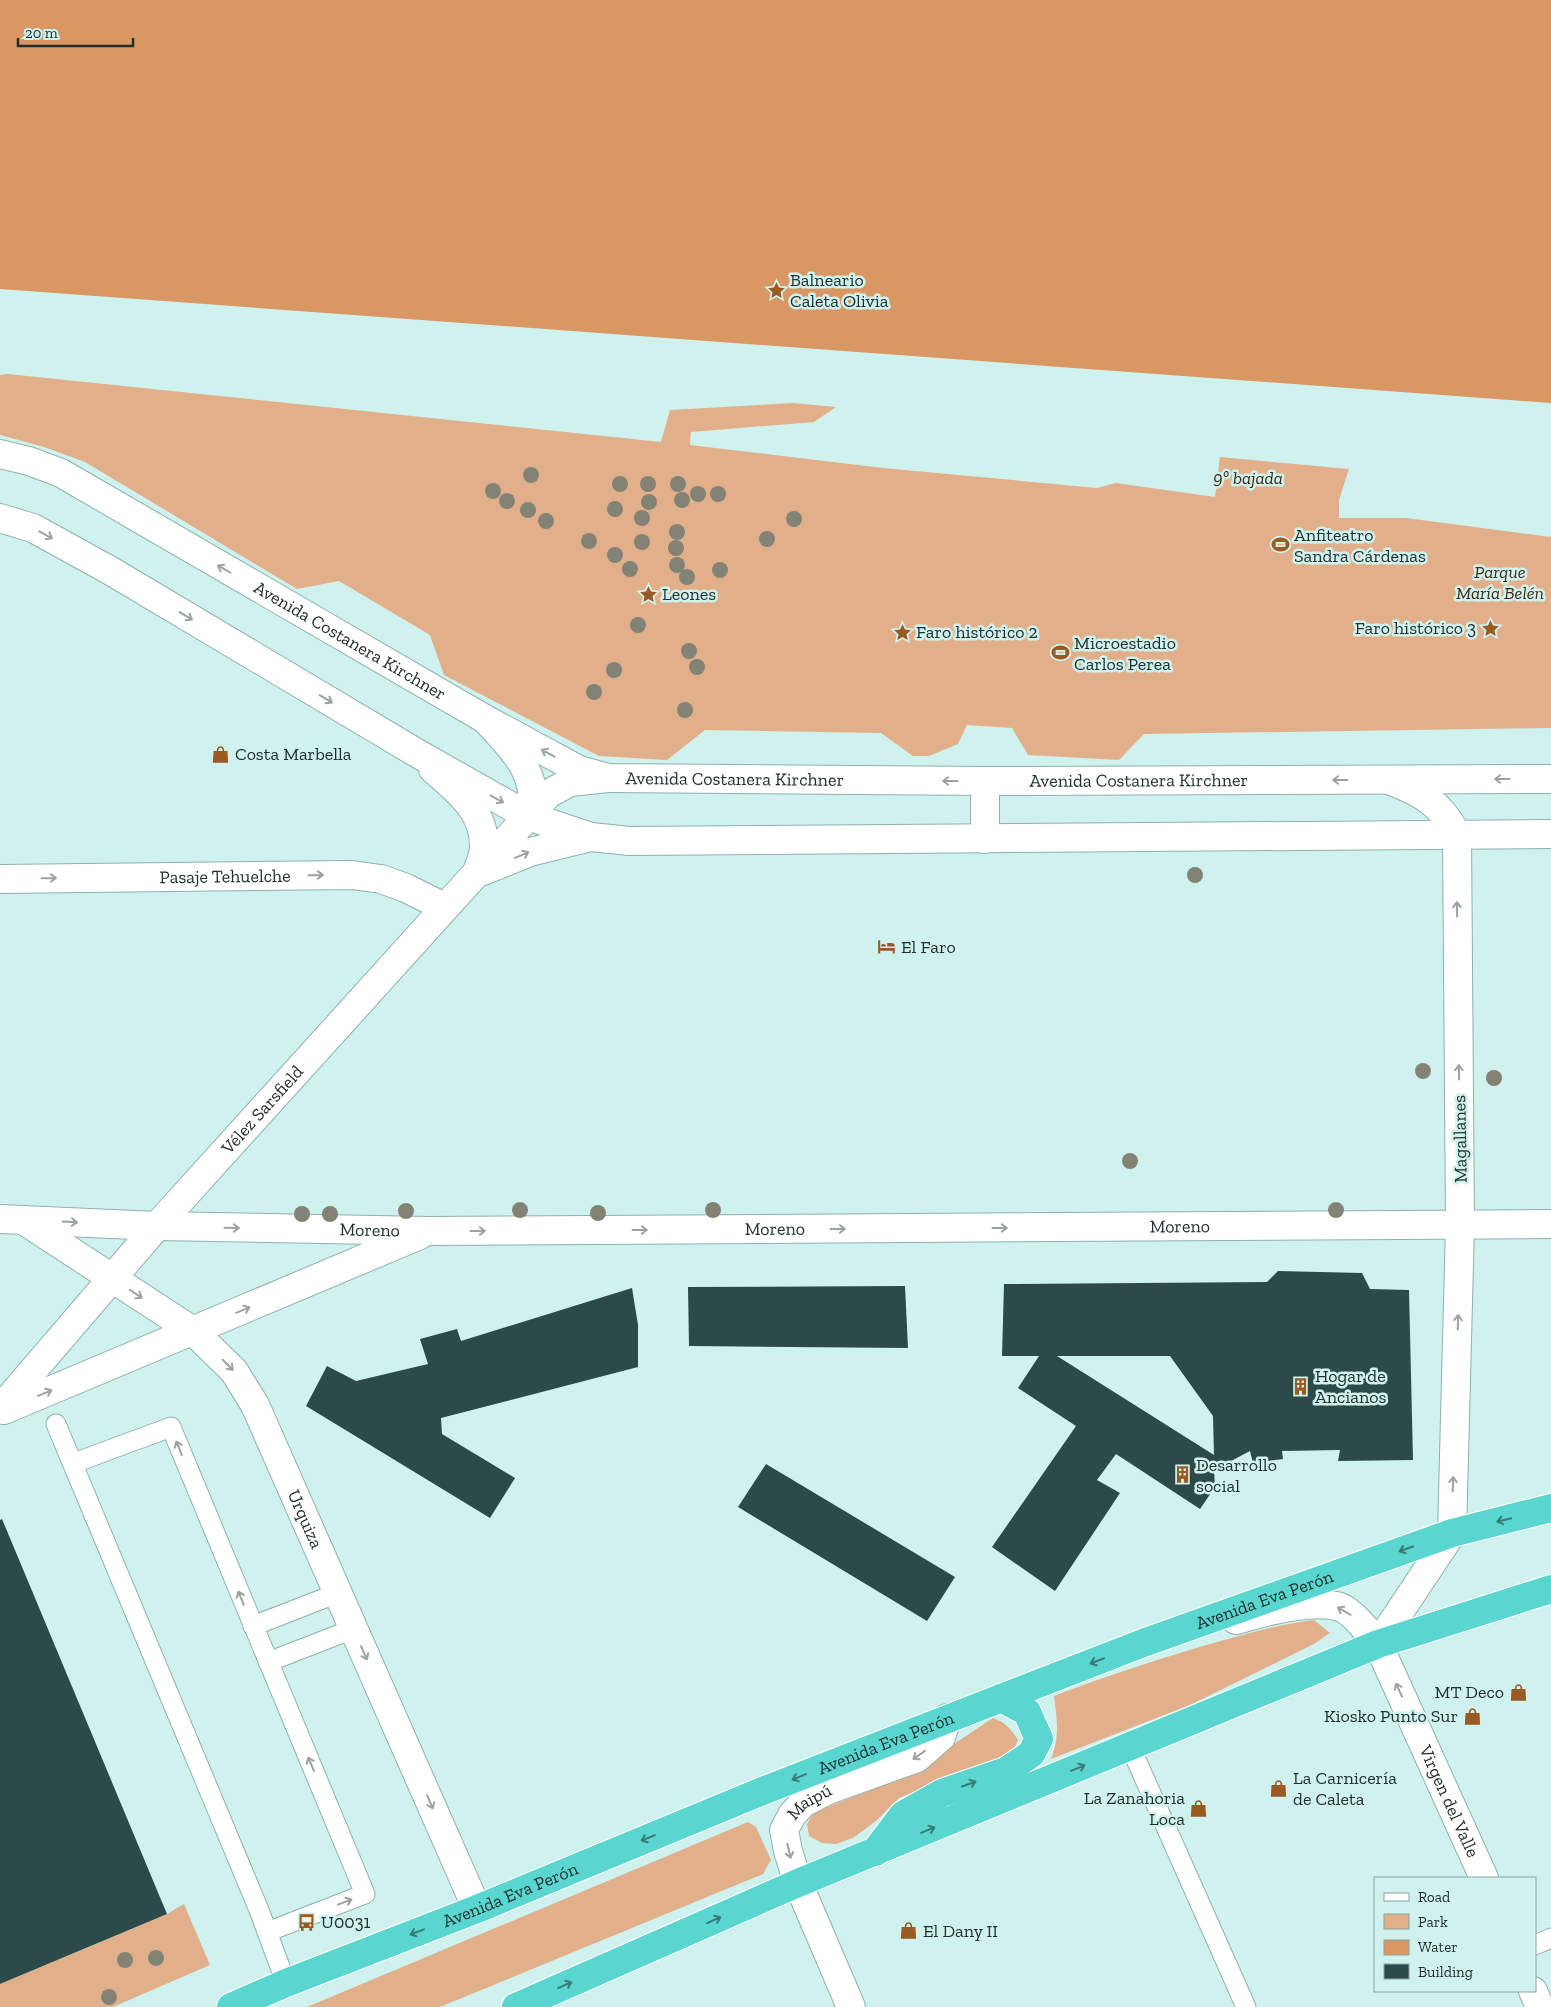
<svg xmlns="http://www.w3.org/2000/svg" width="1551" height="2007" viewBox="0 0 1551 2007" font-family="'Zilla Slab',serif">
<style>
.green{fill:#e1b08b}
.water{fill:#d99863}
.building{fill:#2c4a47;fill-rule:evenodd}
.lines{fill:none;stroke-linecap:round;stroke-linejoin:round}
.service-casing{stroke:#8fb0ad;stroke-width:21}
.minor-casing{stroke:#8fb0ad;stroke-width:30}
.tertiary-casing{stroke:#8fb0ad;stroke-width:30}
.trunk-casing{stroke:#fff;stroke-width:30}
.service{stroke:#fff;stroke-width:19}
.minor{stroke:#fff;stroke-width:28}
.tertiary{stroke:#fff;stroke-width:28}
.trunk{stroke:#58d6cf;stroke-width:28}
.tree{fill:#838375}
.oneway{stroke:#9ca1a1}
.oneway2{stroke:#3a7a76}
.labels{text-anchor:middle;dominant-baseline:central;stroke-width:5;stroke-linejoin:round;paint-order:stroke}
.poi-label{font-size:18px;fill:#222f2e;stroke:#cff2ee;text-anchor:start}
.park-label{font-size:18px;font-style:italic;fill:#442912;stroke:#cff2ee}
.street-label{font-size:18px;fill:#222f2e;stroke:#cff2ee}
</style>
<rect width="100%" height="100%" fill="#cff2ee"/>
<g class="green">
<path d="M8,374L661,442L670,410L793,403L836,407L814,422L691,432L690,445L883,468L1097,488L1116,483L1215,497L1220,457L1349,469L1339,500V518H1406L1551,537V728L1144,734L1119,760L1028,755L1012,728L967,725L958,744L929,756H913L881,733L705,730L667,760L599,756L444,675L430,635L339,581L297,589L85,462L44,447L0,435V375Z"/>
<path d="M1314,1620L1330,1633L1314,1644L1190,1705L1051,1759C1060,1735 1057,1721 1054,1696C1108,1675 1162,1658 1217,1642C1249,1633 1281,1624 1314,1620Z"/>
<path d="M993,1718C1005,1722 1011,1729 1018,1740L1012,1753L899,1798L876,1821L853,1838L836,1844L822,1843L809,1836L807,1824L814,1812L904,1777Z"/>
<path d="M748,1822L756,1827L771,1860L763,1874L440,2007H307Z"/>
<path d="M184,1904L210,1965L113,2007H0V1984L167,1914Z"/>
</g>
<path class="water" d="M0,0H1551V403L0,289Z"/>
<g class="building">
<path d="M1278,1271L1362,1273L1370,1289L1409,1290L1413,1460L1338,1461L1340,1450L1282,1451L1283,1459L1253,1463L1250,1451L1214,1470L1215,1487L1200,1509L1116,1454L1097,1480L1120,1493L1055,1591L992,1547L1076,1426L1018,1388L1039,1356H1002L1004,1284L1267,1282ZM1057,1356H1170L1213,1416L1214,1455Z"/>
<path d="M905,1286L908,1348L689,1346L688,1287Z"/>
<path d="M632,1288L638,1325V1367L441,1418L442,1434L515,1478L490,1518L306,1406L327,1366L356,1381L428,1364L420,1339L457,1329L461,1341Z"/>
<path d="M766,1464L955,1577L927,1621L738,1507Z"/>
<path d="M2,1519L167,1914L0,1984V1520Z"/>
</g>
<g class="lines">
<defs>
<g id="service">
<path d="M56,1424L259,1910L286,1983"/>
<path d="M74,1463L171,1427L365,1894L267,1932"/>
<path d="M253,1626L338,1593"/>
<path d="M268,1662L353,1629"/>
<path d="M1130,1746L1246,2007"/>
<path d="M1535,1945L1551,1938"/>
</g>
<g id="minor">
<path d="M487,721C511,747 544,778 528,816"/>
<path d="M433,769C456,790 485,810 484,847C484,855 479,865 477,873"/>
<path d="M985,781V839"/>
<path d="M483,871L530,852L591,837"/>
<path id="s1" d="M0,879L352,875L381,879L406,888L444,907"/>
<path id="s2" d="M0,1219L157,1226L429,1231L1551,1224"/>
<path id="s3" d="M23,1220L193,1331L234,1371L255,1405L477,1909"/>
<path id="s4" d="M0,1409L157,1226L548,794L570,782L608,778"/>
<path d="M4,1410L420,1235"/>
<path id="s5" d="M1236,1620C1263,1612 1313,1599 1340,1607C1352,1611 1370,1634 1378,1644L1484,1878"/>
<path d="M1378,1644L1452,1533L1460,1225L1457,835C1440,802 1422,793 1389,780"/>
<path d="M1533,1991L1540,2007"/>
<path id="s6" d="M851,2007L798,1883L788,1851L784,1830L792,1815L803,1803L828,1790L917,1758L941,1737L947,1718"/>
</g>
<g id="tertiary">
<path id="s7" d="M0,454L29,461L61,473L485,719L579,770L608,778L985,781L1551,779"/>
<path d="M0,518L33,528L111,571L415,752L528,816L591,837L630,841L1551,834"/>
</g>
<g id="trunk">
<path d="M875,1852L903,1815L942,1793L1006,1771L1031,1754L1039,1739L1027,1712L1001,1698"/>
<path id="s8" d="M231,2007L286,1983L477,1909L765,1790L1143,1643L1452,1533L1551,1508"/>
<path d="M516,2007L798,1883L1378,1644L1551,1589"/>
</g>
</defs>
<use href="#service" class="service-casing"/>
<use href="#minor" class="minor-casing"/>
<use href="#tertiary" class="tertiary-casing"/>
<use href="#trunk" class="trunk-casing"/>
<use href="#service" class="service"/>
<use href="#minor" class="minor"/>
<use href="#tertiary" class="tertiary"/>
<use href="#trunk" class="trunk"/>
</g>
<g class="tree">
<circle cx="531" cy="475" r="8"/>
<circle cx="620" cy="484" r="8"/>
<circle cx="648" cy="484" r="8"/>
<circle cx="678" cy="484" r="8"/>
<circle cx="493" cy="491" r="8"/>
<circle cx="698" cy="494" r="8"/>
<circle cx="718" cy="494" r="8"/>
<circle cx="682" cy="500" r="8"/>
<circle cx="507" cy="501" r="8"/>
<circle cx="649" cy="502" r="8"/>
<circle cx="615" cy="509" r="8"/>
<circle cx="528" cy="510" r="8"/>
<circle cx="642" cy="518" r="8"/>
<circle cx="794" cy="519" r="8"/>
<circle cx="546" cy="521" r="8"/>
<circle cx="677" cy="532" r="8"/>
<circle cx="767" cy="539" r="8"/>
<circle cx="589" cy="541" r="8"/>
<circle cx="642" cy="542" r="8"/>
<circle cx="676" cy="548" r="8"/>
<circle cx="615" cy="555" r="8"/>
<circle cx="677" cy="565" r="8"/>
<circle cx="630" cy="569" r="8"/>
<circle cx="720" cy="570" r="8"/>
<circle cx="687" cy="577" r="8"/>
<circle cx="638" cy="625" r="8"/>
<circle cx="689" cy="651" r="8"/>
<circle cx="697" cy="667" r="8"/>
<circle cx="614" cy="670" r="8"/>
<circle cx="594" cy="692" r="8"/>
<circle cx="685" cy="710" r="8"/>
<circle cx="1195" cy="875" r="8"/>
<circle cx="1423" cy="1071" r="8"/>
<circle cx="1494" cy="1078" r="8"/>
<circle cx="1130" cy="1161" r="8"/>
<circle cx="520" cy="1210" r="8"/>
<circle cx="713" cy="1210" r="8"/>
<circle cx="1336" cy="1210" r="8"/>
<circle cx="406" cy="1211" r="8"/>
<circle cx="598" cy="1213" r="8"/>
<circle cx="302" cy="1214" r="8"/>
<circle cx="330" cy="1214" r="8"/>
<circle cx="156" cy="1958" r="8"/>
<circle cx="125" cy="1960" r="8"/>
<circle cx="109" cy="1997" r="8"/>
</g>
<defs><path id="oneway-shaft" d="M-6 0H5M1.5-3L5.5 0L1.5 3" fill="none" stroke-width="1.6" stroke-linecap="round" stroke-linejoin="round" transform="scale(1.25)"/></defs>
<g class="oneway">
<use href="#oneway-shaft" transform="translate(46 535) rotate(29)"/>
<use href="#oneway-shaft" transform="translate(224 569) rotate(-150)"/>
<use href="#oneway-shaft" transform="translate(186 616) rotate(31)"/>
<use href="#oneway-shaft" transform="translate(326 699) rotate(31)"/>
<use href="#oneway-shaft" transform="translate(548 753) rotate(-152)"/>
<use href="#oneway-shaft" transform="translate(1502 779) rotate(180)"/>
<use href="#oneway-shaft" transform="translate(1340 780) rotate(180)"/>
<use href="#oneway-shaft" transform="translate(950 781) rotate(-180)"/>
<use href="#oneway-shaft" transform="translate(497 799) rotate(29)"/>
<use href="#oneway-shaft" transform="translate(522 855) rotate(-23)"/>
<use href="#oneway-shaft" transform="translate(316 875) rotate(-1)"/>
<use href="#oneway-shaft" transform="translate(49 878) rotate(-1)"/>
<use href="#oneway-shaft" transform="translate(1457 909) rotate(-91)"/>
<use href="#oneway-shaft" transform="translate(1459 1072) rotate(-91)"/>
<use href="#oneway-shaft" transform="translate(70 1222) rotate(3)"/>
<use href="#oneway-shaft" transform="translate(232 1228) rotate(1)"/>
<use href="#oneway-shaft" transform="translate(1000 1228)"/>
<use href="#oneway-shaft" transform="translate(838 1229)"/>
<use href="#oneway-shaft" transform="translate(640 1230)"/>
<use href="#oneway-shaft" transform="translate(478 1231)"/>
<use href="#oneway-shaft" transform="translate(136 1294) rotate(33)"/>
<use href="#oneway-shaft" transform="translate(243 1310) rotate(-23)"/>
<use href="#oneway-shaft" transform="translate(1458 1322) rotate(-88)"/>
<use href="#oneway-shaft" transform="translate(228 1365) rotate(45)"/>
<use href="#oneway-shaft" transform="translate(45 1393) rotate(-23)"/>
<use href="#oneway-shaft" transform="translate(179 1448) rotate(-112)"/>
<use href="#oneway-shaft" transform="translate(1453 1484) rotate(-88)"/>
<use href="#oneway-shaft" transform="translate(241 1598) rotate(-112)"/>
<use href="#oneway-shaft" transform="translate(1344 1611) rotate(-150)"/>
<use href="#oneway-shaft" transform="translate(364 1653) rotate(66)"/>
<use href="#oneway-shaft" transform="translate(1399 1690) rotate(-114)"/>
<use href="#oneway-shaft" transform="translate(919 1755) rotate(145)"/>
<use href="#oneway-shaft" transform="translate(311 1764) rotate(-113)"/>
<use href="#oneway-shaft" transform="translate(430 1802) rotate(66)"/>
<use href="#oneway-shaft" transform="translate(789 1851) rotate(76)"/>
<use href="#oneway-shaft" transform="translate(345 1902) rotate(-21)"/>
</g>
<g class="oneway2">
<use href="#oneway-shaft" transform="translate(1504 1520) rotate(166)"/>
<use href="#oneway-shaft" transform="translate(1406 1549) rotate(161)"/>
<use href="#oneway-shaft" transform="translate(1097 1661) rotate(159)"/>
<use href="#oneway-shaft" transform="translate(1078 1768) rotate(-23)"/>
<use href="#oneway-shaft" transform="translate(799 1777) rotate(158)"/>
<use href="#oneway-shaft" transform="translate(969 1784) rotate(-19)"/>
<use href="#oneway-shaft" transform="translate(928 1830) rotate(-22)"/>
<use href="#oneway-shaft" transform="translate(648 1838) rotate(158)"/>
<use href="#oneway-shaft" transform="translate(714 1920) rotate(-24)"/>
<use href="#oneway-shaft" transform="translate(417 1932) rotate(159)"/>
<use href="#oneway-shaft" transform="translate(565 1985) rotate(-24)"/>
</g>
<defs>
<symbol id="sight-bare" viewBox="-9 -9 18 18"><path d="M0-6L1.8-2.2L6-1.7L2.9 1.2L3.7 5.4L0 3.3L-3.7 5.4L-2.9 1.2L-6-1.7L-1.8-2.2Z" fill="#995b21" stroke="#cff2ee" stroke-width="2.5" paint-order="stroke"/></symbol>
<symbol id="stadium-bare" viewBox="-9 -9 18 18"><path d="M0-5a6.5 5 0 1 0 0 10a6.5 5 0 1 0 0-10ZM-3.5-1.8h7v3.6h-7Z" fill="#995b21" stroke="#cff2ee" stroke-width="2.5" paint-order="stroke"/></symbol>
<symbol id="shop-bare" viewBox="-9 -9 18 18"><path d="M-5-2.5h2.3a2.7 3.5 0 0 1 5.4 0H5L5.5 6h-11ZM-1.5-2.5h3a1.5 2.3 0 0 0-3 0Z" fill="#995b21" stroke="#cff2ee" stroke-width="2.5" paint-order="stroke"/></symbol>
<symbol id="hotel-bare" viewBox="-9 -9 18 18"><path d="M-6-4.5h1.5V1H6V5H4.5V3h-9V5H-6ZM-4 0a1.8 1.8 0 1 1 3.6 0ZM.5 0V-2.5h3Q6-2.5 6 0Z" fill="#995b21" stroke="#cff2ee" stroke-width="2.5" paint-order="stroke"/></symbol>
<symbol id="building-bare" viewBox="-9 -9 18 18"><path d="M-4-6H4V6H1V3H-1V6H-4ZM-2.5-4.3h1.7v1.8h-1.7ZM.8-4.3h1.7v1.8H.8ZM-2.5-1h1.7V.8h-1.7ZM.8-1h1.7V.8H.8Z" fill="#995b21" stroke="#cff2ee" stroke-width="2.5" paint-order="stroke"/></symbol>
<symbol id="bus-bare" viewBox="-9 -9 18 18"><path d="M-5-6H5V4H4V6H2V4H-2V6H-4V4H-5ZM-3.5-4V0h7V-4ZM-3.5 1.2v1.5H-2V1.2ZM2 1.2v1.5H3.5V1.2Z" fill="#995b21" stroke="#cff2ee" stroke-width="2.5" paint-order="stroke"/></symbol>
</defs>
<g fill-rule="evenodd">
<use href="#sight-bare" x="764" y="278" width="25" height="25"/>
<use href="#stadium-bare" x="1268" y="532" width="25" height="25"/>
<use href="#sight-bare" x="636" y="582" width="25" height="25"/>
<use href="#sight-bare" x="1478" y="616" width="25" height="25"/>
<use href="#sight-bare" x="890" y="620" width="25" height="25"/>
<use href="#stadium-bare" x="1048" y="640" width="25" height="25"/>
<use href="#shop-bare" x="208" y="742" width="25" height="25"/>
<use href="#hotel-bare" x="874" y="934" width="25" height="25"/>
<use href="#building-bare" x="1288" y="1374" width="25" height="25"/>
<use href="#building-bare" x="1170" y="1462" width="25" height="25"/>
<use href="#shop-bare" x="1506" y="1680" width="25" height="25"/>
<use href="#shop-bare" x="1460" y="1704" width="25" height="25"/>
<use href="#shop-bare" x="1266" y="1776" width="25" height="25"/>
<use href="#shop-bare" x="1186" y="1796" width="25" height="25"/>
<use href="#bus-bare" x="294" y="1910" width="25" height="25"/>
<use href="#shop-bare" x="896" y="1918" width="25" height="25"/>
</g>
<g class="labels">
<g class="poi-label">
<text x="790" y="280">Balneario<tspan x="790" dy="21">Caleta Olivia</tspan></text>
<text x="1294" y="535">Anfiteatro<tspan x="1294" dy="21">Sandra Cárdenas</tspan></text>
<text x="662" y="594">Leones</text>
<text x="1476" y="628" text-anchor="end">Faro histórico 3</text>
<text x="916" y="632">Faro histórico 2</text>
<text x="1074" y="643">Microestadio<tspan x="1074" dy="21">Carlos Perea</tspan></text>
<text x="235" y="754">Costa Marbella</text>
<text x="901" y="947">El Faro</text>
<text x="1315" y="1376">Hogar de<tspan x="1315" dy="21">Ancianos</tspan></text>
<text x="1196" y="1465">Desarrollo<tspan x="1196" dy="21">social</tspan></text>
<text x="1504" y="1692" text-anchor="end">MT Deco</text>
<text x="1458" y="1716" text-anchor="end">Kiosko Punto Sur</text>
<text x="1293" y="1778">La Carnicería<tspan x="1293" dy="21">de Caleta</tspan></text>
<text x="1185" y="1798" text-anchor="end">La Zanahoria<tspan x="1185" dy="21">Loca</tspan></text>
<text x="321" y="1922">U0031</text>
<text x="923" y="1931">El Dany II</text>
</g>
<g class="park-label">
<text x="1248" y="478">9º bajada</text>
<text x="1500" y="572">Parque<tspan x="1500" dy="21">María Belén</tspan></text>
</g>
<g class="street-label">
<text stroke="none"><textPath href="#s7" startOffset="398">Avenida Costanera Kirchner</textPath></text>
<text stroke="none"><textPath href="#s7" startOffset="818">Avenida Costanera Kirchner</textPath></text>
<text stroke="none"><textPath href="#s7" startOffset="1222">Avenida Costanera Kirchner</textPath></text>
<text stroke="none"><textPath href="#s1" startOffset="225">Pasaje Tehuelche</textPath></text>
<text stroke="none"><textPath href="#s4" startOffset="398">Vélez Sarsfield</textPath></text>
<text transform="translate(1460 1139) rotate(-91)">Magallanes</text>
<text stroke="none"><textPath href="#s2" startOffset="1180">Moreno</textPath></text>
<text stroke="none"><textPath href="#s2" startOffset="775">Moreno</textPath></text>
<text stroke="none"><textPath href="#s2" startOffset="370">Moreno</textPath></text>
<text stroke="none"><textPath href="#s3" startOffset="425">Urquiza</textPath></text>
<text stroke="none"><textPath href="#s8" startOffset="1111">Avenida Eva Perón</textPath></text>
<text stroke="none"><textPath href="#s8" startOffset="706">Avenida Eva Perón</textPath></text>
<text stroke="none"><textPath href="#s5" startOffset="332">Virgen del Valle</textPath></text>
<text stroke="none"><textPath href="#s6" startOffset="229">Maipú</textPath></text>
<text stroke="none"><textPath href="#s8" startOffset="301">Avenida Eva Perón</textPath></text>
</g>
</g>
<rect x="1374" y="1877" width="162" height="115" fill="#cff2ee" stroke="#8aa4a1"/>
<rect x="1384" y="1893" width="25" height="8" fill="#ffffff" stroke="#8aa4a1"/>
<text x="1418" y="1902" font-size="15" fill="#222f2e">Road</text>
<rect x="1384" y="1914" width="25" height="15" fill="#e1b08b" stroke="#8aa4a1"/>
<text x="1418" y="1927" font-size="15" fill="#222f2e">Park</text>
<rect x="1384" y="1940" width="25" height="15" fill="#d99863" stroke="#8aa4a1"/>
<text x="1418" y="1952" font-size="15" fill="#222f2e">Water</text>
<rect x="1384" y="1964" width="25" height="15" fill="#2c4a47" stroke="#8aa4a1"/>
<text x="1418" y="1977" font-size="15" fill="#222f2e">Building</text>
<path d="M18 38v8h115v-8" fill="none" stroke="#222f2e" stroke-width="2.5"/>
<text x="25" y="38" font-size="15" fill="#222f2e" stroke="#cff2ee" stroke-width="4" paint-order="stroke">20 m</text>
</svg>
